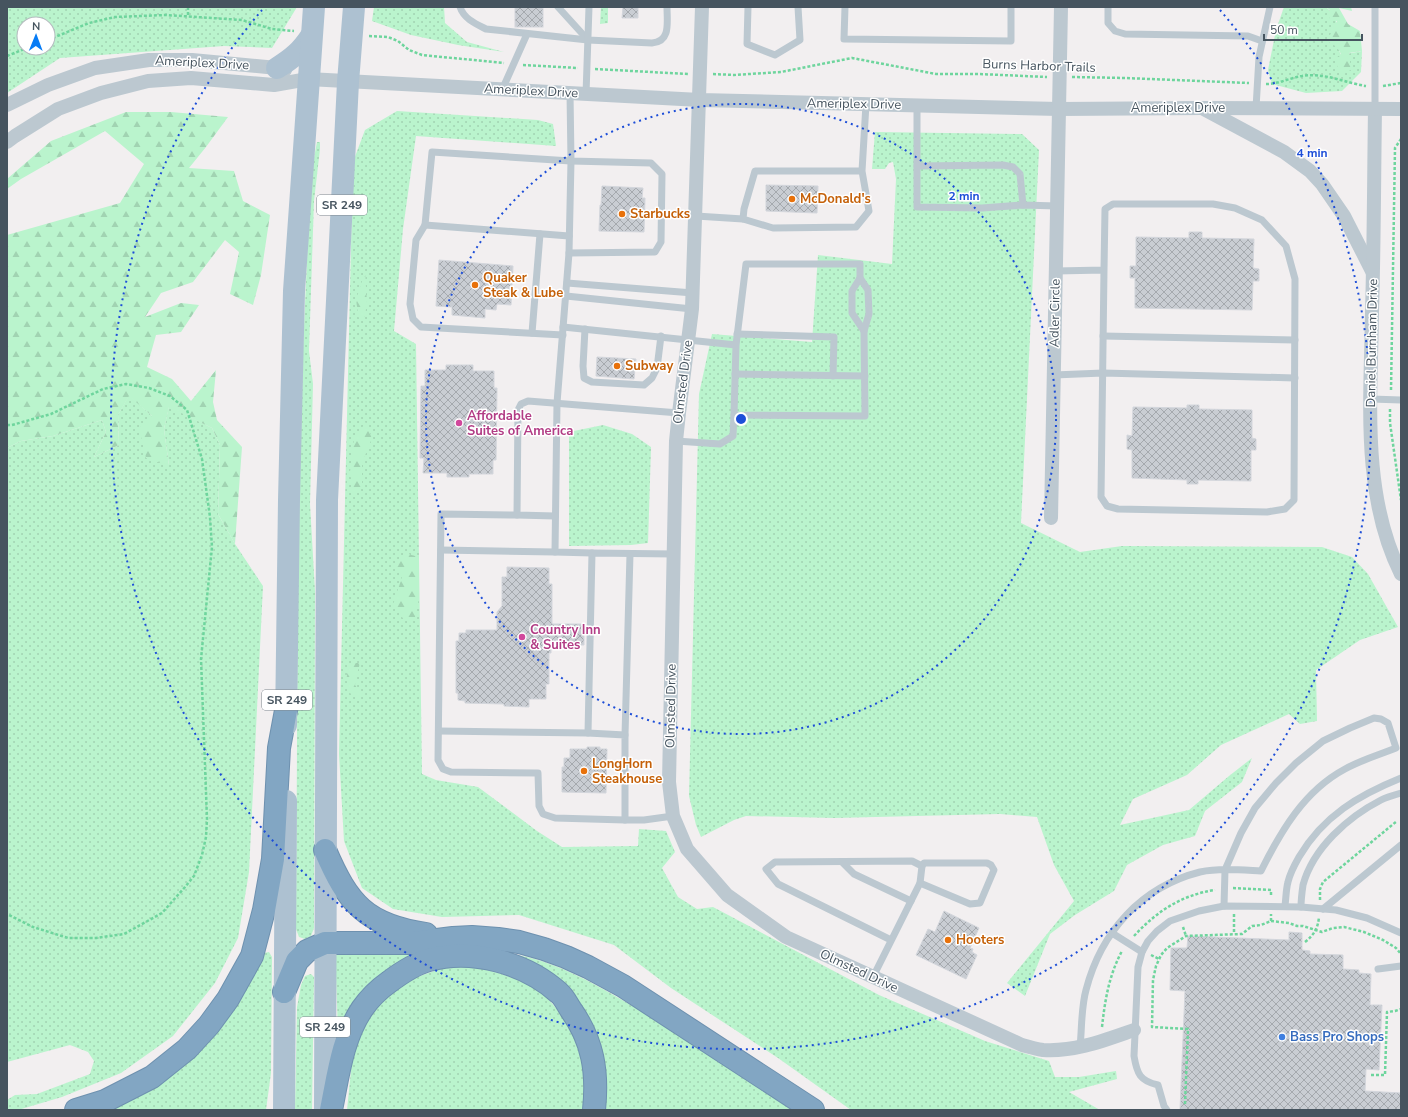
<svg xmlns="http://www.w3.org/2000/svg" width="1408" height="1117" viewBox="0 0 1408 1117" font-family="'Nunito Sans',sans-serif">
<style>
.grass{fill:url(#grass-dots);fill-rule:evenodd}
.forest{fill:url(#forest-firs)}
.building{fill:url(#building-cross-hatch);stroke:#d3d6dc}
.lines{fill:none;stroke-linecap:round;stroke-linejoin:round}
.motorway-casing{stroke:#6e91af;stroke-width:24}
.path{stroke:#6ed59d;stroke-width:2.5;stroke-dasharray:3 2;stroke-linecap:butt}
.service{stroke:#bcc8d0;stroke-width:7}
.minor{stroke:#bcc8d0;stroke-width:14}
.primary{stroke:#adc1d1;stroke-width:22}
.motorway{stroke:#82a6c3;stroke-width:22}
.ring{fill:none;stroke:#1d4ed8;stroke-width:2;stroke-dasharray:2 4}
.food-dot{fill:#e8710a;stroke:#fff;stroke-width:1.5}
.hotel-dot{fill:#d1479c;stroke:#fff;stroke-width:1.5}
.shop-dot{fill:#3f7fe0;stroke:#fff;stroke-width:1.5}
.labels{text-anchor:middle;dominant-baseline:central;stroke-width:3;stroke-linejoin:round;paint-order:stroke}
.shield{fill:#fff;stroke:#7e878f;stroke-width:1}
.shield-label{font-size:12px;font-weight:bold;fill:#46545f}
.street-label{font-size:13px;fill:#46545f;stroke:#fff}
.food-label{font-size:13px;font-weight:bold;fill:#c56008;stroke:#fff;text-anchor:start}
.hotel-label{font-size:13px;font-weight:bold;fill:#b23c85;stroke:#fff;text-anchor:start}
.shop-label{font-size:13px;font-weight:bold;fill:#366cbe;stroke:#fff;text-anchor:start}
.centre{fill:#1d4ed8;stroke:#fff;stroke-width:2}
.ring-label{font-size:12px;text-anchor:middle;font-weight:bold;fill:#1d4ed8;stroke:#fff;stroke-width:3;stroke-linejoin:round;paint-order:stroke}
</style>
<defs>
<pattern id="grass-dots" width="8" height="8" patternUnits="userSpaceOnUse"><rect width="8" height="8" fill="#baf4cd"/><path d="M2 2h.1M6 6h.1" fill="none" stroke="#a1d3b2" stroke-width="1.8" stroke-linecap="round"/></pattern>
<pattern id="forest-firs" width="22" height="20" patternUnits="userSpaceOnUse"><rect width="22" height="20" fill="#baf4cd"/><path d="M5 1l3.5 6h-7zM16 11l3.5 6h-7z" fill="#a1d3b2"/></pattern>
<pattern id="building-cross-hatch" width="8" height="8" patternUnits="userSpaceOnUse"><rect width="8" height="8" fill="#c9cdd3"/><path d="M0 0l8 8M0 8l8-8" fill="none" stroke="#a5a9ae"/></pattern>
</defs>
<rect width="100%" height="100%" fill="#f2eff0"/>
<g class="grass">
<path d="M7,7H297L272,48L224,46L60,58L7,93ZM24,24H48V48H24Z"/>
<path d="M374,7H444L445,23L467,42L504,52L458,45L411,35L372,21Z"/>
<path d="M601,7H608V23L600,24Z"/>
<path d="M1284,7H1326C1345,23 1332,36 1341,55L1362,51L1361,72L1342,91L1306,93L1272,84L1268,70L1276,30Z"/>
<path d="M397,111L538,120L553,124L556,146L416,136L403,229L394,331L416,344L422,774L436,780L478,787L537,831L562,847L638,846L639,829L666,831L675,852L662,868L678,897L697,909L713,907L879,995L985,1041L1049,1061L1055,1077H1079L1116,1071L1117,1079L1069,1092L1100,1110H851L778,1058L671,988L614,945L519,915L442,917L393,909L362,888L344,841L339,754L353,162L365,130Z"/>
<path d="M875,132L1022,134L1039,150L1021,523L1080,552L1122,546L1322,547L1352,557L1368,574L1398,627L1360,640L1316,670L1317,721L1300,724L1289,714L1221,745L1187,775L1133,799L1120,825L1189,810L1229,776L1252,758L1242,782L1205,811L1195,836L1163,845L1127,865L1114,891L1075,915L1050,934L1025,996L1007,983L1074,901L1054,865L1037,817L1000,814L834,818L746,816L734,820L701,837L696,825L689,796L699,394L712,334L812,342L818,255L892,264L896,179L893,162L889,163L885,169H872Z"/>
<path d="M317,142H320V149L314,201L309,351L313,384L310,504L315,591L314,928L311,936L305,939L299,937L296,929L298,557L303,348L311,173Z"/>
<path d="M129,395L152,416L169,466L164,429L169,406L212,428L220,445L218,514L235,544L263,586L249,872L238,938L215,983L173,1036L121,1073L62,1097L18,1110H7V1100L15,1095L37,1094L90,1074L94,1061L88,1052L70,1045L7,1062V448L21,441L53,436L102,420L106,432L94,457L119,445L118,415Z"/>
<path d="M603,425L632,434L651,447L648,543L631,545L569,546V432Z"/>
<path d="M439,949L341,1029L338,1031L335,950Z"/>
<path d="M269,952L272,957L271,1073L266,1110H104L208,1041L235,1008L264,953Z"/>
<path d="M504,953C554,958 600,987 643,1012C695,1043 746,1077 797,1110H601L594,1036Z"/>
<path d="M464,966C484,968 501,973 520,981C524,983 530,984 534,987C562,1006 589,1054 587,1089C587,1096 585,1103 584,1110H347L352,1061L360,1034L375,1008L395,990L417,977L443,968Z"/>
<path d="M311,974L314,977L312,1110H295L297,1007L301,985L305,976Z"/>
</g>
<g class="forest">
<path d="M1326,7H1351L1352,11L1339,8L1348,24L1360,31L1362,51L1349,53L1351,70L1340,74L1335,59L1341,54L1337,47L1327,41L1337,21L1329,20L1330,10Z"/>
<path d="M126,112H171L228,117L206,147L189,168L234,171L243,201L270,215L261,275L253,305L230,294L239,252L225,240L193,282L161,293L145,317L181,303L199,305L181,332L156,335L147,367L172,379L191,401L216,370L213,402L217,420L242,447L235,544L218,514L220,445L212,428L169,407L164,429L169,466L146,458L139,428L152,416L129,396L118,415L119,445L94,457L106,432L102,420L53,436L21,441L7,448V235L120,203L144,164L105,131L21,179L7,189V179L51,141Z"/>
<path d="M365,272L367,303L364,321L359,319L356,300Z"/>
<path d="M366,422L372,438L362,463V487L353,493L350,472L354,439Z"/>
<path d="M408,554L419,557V598L415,618L405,621L393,605L402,577L396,564Z"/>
<path d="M352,663H360L357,674L355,685L362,696L352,697C346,681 344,678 352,663Z"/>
</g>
<g class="building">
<rect x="515" y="7" width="28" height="20"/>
<path d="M623,7H638V18H622Z"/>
<path d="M766,185L818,186L817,213L766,211Z"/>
<path d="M602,186L643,188L642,198H645L644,232L599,231L600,205H601Z"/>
<path d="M1189,232H1202V238L1254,239L1253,268L1259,269V281H1253L1252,310L1135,308V278H1130V266H1136V237L1189,238Z"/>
<path d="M439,260L513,266L511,305L497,304L496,310L485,309V318L452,315V307L436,306Z"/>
<path d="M597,357L636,359L634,379L596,376Z"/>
<path d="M446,365H473V371H494V388H497L496,460H493V474H469V477H447V473H423L424,458H420L421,386H425V370H446Z"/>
<path d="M1187,405H1199V409L1252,410V438L1256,439V450H1251V481L1198,480V484H1187V480L1132,478V450L1127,449V435L1132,436L1133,407L1187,408Z"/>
<path d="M507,567L549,568V584H552V624H584V645H551V653H549V684H546V699H529V707L504,706V704L465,703V701L458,700V693H456V641H459V633H466V630H497V612L502,606V577H507Z"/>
<path d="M587,747H600V749H607L606,793L562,792V767H564V758H570V749H587Z"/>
<path d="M944,911L979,928L970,948L973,949L972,952L977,955L966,979L916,955L928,929L935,932Z"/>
<path d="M1289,932L1302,933V950L1310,951V954L1343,955V969L1359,970V973L1371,974L1370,1005H1382L1379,1070L1366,1069L1365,1091L1401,1093V1110H1180L1185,991L1170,990L1171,948H1187L1188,936L1289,940Z"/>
</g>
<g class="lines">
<defs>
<g id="motorway">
<path d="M325,850C348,904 366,925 426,934"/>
<path d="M284,992L297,961L307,951L325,943H413L453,938L472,937L498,939L519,942L544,949L566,957L588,967L623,986L813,1110"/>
<path d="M76,1110L105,1101L152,1077L187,1049L209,1025L228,999L252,956L264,910L273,859L279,748L287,705"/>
<path d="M331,1110C338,1076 342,1039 362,1009C369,999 379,989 389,982C401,973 414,964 429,960C472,948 526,963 559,993C564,997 567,1004 571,1010C593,1041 598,1072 594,1110"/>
</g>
</defs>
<use href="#motorway" class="motorway-casing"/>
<g class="path">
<path d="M188,7V17"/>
<path d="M369,36L388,37L398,41L409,50L422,55L504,63"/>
<path d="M48,40L89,23L115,17L166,15L242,20L272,29L294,31"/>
<path d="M7,56L27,48"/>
<path d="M523,65L578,68"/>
<path d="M595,69L688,74"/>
<path d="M713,74L734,75L781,72L852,58L936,74H979L1047,77"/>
<path d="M1072,77L1125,78L1249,83"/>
<path d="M1266,84C1278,84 1290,78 1302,76C1323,72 1346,83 1366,86"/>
<path d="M1383,86L1401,83"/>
<path d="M1391,390L1395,148L1401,139"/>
<path d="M1390,409V423L1401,500"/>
<path d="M7,425H12L51,414L103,389L126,384L149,388L170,396L187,410L202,459L210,517L212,547L201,659L207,819L206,837L202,855L194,876L185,887L162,913L124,934L96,938H68L33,927L7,914"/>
<path d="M1233,888L1271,890V897"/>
<path d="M1320,900V889L1323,882L1397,821"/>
<path d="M1234,914V934"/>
<path d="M1271,921L1289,923L1297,926H1303L1322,932L1333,928L1344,927L1364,932L1383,940L1396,948L1401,954"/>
<path d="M1183,927L1186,936"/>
<path d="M1134,936C1156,912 1181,895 1215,890"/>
<path d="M1305,942C1314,935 1318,928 1319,917"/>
<path d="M1151,955L1159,959"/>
<path d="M1102,1027C1105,1000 1109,975 1122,951"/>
<path d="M1371,1075H1385L1387,1012L1395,1011L1401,1009"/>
<path d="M1185,1104L1188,1029L1152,1027L1153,980L1156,966L1161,955L1167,948L1186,936L1242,934L1252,926L1261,925L1271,921V914"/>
</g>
<g class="service">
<path d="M460,7C464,19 476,24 486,29L588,40L652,43C671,42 667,22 667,7"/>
<path d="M558,7L588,40"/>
<path d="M748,7L747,44L775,55L800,40L798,7"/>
<path d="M845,7L844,39L1011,41V7"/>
<path d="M1108,7V23L1115,31L1125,34L1248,36L1262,41"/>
<path d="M1375,7V109"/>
<path d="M502,90L527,34"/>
<path d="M570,93L571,161L569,253L557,403L555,552L592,553"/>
<path d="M586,94L589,7"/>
<path d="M917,105V207L982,208L1023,205L1057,206"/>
<path d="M1256,108L1259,57L1270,7"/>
<path d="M917,166L1003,165L1013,167L1020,174L1023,205"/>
<path d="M862,171H755L744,209L743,219L773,228L856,227L869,211L862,171L866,104"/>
<path d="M696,216L743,219"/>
<path d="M425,225L569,236"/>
<path d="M1056,271L1104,270L1101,497L1107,506L1118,509L1267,512L1285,509L1294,500L1295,279L1286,246L1262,220L1235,208L1213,204H1113L1105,209L1104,270"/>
<path d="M860,278L852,291V313L864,331"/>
<path d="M567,283L693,293"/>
<path d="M566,296L692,309"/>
<path d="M563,327L736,345L746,264H860V278L868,290L869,314L864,331L865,416L734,415L736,345"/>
<path d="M585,329L583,366L584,378L592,382L644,385L652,378L657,368L661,336"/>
<path d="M532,333L540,234"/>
<path d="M737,334L834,337L833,376"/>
<path d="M563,335L421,327L413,319L410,304L416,240L425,225L432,152L571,161L651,163L662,174L661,242L655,252L569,253"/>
<path d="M1103,336L1295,340"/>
<path d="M735,374L865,376"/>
<path d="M1054,375L1103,373L1295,378"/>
<path d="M1371,399L1401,400"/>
<path d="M676,441L720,444L733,436L734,415"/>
<path d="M517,515L441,514L438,760L443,769L451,772L538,773L539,806L543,814L555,818L625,820"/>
<path d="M555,516L517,515L518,410L521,404L528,401L679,413"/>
<path d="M441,550L555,552"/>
<path d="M439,731L588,733"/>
<path d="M625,735L630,554"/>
<path d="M673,816L644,820H625V735L588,733L592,553L674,554"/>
<path d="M842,862L854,874L911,901"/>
<path d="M920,883L970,904L980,903L994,870L991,865L987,863H924L922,866"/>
<path d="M1285,906C1286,898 1286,889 1288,882C1290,873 1295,864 1299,857C1323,816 1359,795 1401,778"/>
<path d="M1301,907C1301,900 1302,892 1303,885C1313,848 1348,817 1381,800C1387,797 1394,795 1401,793"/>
<path d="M1323,909L1401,845"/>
<path d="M1112,933L1142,952"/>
<path d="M1378,969L1401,966"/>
<path d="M873,977L920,883L922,866L912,861L775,862L766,869L778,884L891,940"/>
<path d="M1080,1047C1082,1028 1081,1008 1086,990C1101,932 1141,887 1200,872C1220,868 1241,870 1261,871C1281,831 1304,791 1345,769C1361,760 1379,755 1396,748L1388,723L1381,719L1374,718L1350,728L1323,741L1296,763L1276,783L1255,808L1241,833L1225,870L1224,906"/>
<path d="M1167,1110L1164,1106L1158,1085C1140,1081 1137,1074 1134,1056L1138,967L1142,952L1148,941L1157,931L1170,921L1199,911L1224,906L1301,907L1336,910L1367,918L1401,933"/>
</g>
<g class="minor">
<path d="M702,7L692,309L679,413L676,441L669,782L673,816L687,849L727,895L786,937L1022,1045C1029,1047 1036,1049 1043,1050C1075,1052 1105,1040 1134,1030"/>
<path d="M7,105L48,85L95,68L149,60H192L277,68L285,70"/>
<path d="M1204,109L1284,152L1310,171L1322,184L1344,216L1372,271"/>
<path d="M1375,109C1374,176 1374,244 1372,312C1371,398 1361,494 1401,574"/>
<path d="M7,142L15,136L58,109L101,93L148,81L191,78L274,85L308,79L700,100L1059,109L1202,108L1401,109"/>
<path d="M1051,518L1061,7"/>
</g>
<g class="primary">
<path d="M277,68C293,58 301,51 311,36"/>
<path d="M286,725L289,500L294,291L314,7"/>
<path d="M284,1110L286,801"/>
<path d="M325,1110L327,500L348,82L354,7"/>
</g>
<use href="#motorway" class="motorway"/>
</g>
<g class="ring">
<circle cx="741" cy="419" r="315"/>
<path d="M1220 10A630 630 0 1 1 262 10"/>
</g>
<g class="food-dot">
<circle cx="792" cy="199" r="4"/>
<circle cx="622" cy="214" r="4"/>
<circle cx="475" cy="285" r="4"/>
<circle cx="617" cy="366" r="4"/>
<circle cx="584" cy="771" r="4"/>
<circle cx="948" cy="940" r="4"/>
</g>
<g class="hotel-dot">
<circle cx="459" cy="423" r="4"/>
<circle cx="522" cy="637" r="4"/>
</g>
<circle class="shop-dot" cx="1282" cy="1037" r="4"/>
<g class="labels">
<g class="shield">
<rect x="317" y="195" width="50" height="20" rx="3"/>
<rect x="262" y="690" width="50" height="20" rx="3"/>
<rect x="300" y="1017" width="50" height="20" rx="3"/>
</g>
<g class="shield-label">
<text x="342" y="205">SR 249</text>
<text x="287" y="700">SR 249</text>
<text x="325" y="1027">SR 249</text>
</g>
<g class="street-label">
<text transform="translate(202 63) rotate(3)">Ameriplex Drive</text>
<text transform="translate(1039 66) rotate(2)">Burns Harbor Trails</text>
<text transform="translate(531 91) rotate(3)">Ameriplex Drive</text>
<text transform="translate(854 104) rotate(1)">Ameriplex Drive</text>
<text x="1178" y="108">Ameriplex Drive</text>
<text transform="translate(1055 313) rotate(-89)">Adler Circle</text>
<text transform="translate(1372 343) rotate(-89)">Daniel Burnham Drive</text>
<text transform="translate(683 382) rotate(-83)">Olmsted Drive</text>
<text transform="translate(671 706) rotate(-89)">Olmsted Drive</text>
<text transform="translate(859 971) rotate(25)">Olmsted Drive</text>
</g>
<g class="food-label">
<text x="800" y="199">McDonald's</text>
<text x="630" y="214">Starbucks</text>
<text x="483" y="278">Quaker<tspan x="483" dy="15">Steak &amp; Lube</tspan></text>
<text x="625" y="366">Subway</text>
<text x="592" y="764">LongHorn<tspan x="592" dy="15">Steakhouse</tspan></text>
<text x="956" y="940">Hooters</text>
</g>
<g class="hotel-label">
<text x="467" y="416">Affordable<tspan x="467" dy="15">Suites of America</tspan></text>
<text x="530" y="630">Country Inn<tspan x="530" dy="15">&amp; Suites</tspan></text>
</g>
<g class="shop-label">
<text x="1290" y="1037">Bass Pro Shops</text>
</g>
</g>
<circle cx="741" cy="419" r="6" class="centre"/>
<g class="ring-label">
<text x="1312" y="157">4 min</text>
<text x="964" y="200">2 min</text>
</g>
<rect width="1408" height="1117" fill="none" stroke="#46545f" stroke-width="16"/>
<g transform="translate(36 36) rotate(1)"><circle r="19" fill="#ffffff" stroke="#b5bbbf"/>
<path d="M0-3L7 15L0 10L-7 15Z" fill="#077cf5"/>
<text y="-6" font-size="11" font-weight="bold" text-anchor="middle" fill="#46545f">N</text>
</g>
<path d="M1264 34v6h98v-6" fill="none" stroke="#46545f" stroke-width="2"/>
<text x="1270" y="34" font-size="12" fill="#46545f" stroke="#ffffff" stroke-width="3" paint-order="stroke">50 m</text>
</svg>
